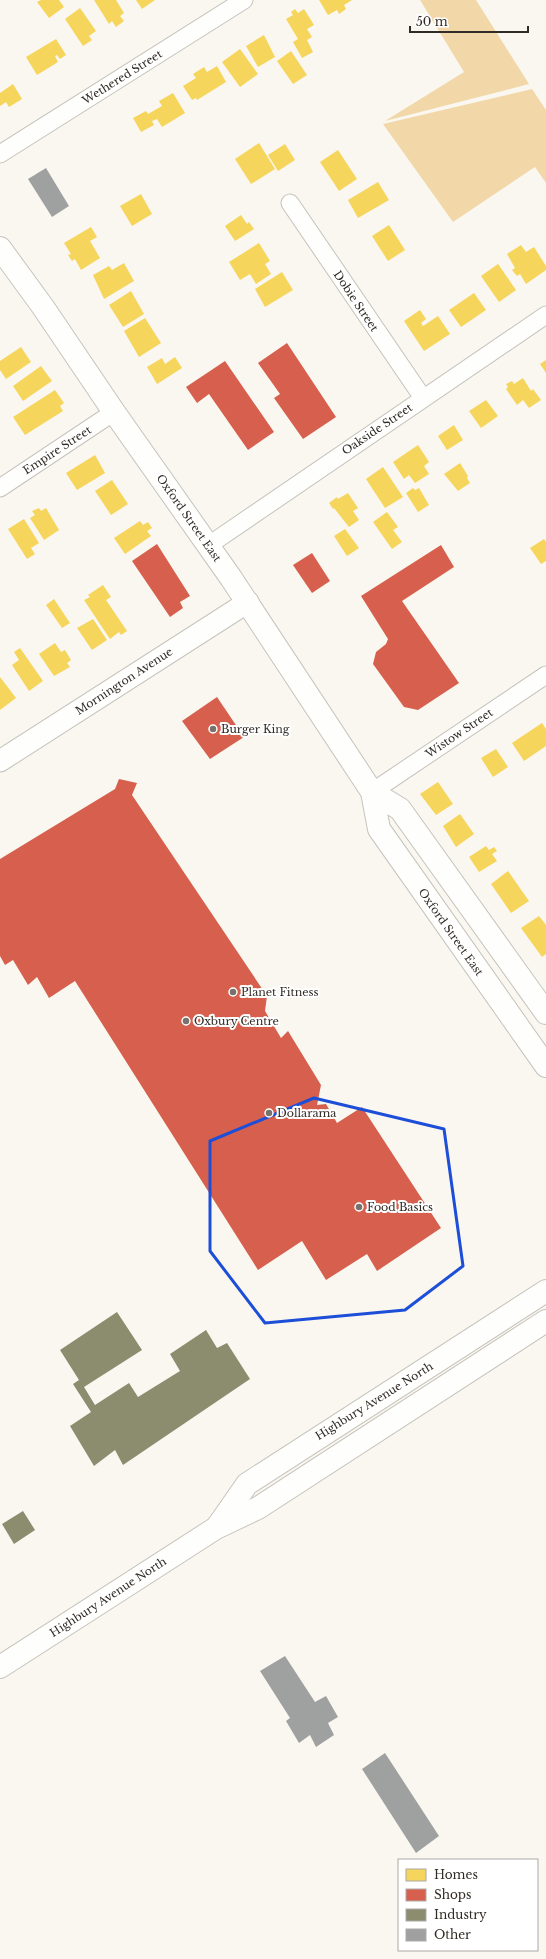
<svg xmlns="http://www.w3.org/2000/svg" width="546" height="1959" viewBox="0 0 546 1959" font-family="'Libre Baskerville',serif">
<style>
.green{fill:#f2d8a9}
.homes{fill:#f6d55c}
.shops{fill:#d6604d}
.industry{fill:#8c8c6e}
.building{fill:#9fa1a0}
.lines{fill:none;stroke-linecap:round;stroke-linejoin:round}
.minor-casing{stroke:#c6c3bc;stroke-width:19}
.tertiary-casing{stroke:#c6c3bc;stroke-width:23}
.secondary-casing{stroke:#c6c3bc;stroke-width:24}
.minor{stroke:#fefefd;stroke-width:17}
.tertiary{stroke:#fefefd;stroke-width:21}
.secondary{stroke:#fefefd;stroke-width:22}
.marked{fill:none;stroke:#1d4ed8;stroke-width:3;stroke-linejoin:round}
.poi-dot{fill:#77726b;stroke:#fff;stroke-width:1.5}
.labels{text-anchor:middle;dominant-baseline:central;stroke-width:4;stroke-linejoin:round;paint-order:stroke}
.street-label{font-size:11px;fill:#302b24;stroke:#fff}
.poi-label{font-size:11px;fill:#302b24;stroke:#fff;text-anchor:start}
</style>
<rect width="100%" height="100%" fill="#faf7f0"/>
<g class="green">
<path d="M420,0H476L529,84L385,121L464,72Z"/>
<path d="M532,89L546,110V183L535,167L453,222L383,124Z"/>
</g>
<g class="homes">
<path d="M41,0H59L64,7L49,18L37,2Z"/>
<path d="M94,0H116L124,13L120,16L124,21L116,27L112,21L109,24Z"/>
<path d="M136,0H155L142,9Z"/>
<path d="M319,0H352L344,5L346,9L339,14L337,10L328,15Z"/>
<path d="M80,8L96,31L89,36L92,40L83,46L65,19Z"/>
<path d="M295,9L298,13L304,9L314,25L307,29L312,37L307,40L313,52L302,58L293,42L298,39L286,19L293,15L291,12Z"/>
<path d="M264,35L275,57L258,67L246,46Z"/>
<path d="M56,39L66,55L60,59L57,55L55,56L58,62L37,75L26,57Z"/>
<path d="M240,49L258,74L240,87L222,62Z"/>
<path d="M291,51L307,75L293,84L277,61Z"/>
<path d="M217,66L226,82L197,100L196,98L192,100L183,86L196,78L193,74L204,67L207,72Z"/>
<path d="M13,84L22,99L9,107L6,102L0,106V93Z"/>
<path d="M173,93L185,113L162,127L157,119L152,121L154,125L141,132L133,118L146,111L148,114L162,106L159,101Z"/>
<path d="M259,143L275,169L251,184L235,159Z"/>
<path d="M285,144L295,160L278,171L268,155Z"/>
<path d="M338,150L357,179L339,191L320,162Z"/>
<path d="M378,182L389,200L358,218L348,200Z"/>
<path d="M141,194L152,214L132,226L120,206Z"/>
<path d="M241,215L247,224L249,222L254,229L235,241L225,226Z"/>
<path d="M389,225L405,250L388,261L372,236Z"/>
<path d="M91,227L97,237L90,241L100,258L81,270L75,259L72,261L68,255L71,254L64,243Z"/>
<path d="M259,243L270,261L265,264L271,274L256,284L250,274L240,280L229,262Z"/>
<path d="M521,245L526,252L534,247L546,266V270L526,284L520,274L517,276L512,270L515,268L507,254Z"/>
<path d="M124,263L134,281L104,299L93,275L109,266L112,270Z"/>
<path d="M498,264L516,290L499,302L481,276Z"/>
<path d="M282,272L293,290L265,307L255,289Z"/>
<path d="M131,291L144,314L123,327L109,305Z"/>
<path d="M474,293L486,310L461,327L449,310Z"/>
<path d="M420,310L426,319L421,323L423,326L438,316L450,334L424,351L404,321Z"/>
<path d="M145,318L161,343L139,357L124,331Z"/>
<path d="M21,347L31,362L6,379L0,370V361Z"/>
<path d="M175,357L182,368L157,384L147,367L162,358L165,364Z"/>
<path d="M546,360V373L540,364Z"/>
<path d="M41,366L52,381L23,401L13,386Z"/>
<path d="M523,378L531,391L533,389L541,400L529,408L523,400L517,405L506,389L508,387L506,384L512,381L514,384Z"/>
<path d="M55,390L64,403L60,406L63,411L25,435L13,417Z"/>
<path d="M486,400L498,416L481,428L469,411Z"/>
<path d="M454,425L463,440L447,450L438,436Z"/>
<path d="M418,445L429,462L424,466L429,474L415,483L409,475L404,479L393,462Z"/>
<path d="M95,455L105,473L77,490L66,473Z"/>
<path d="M460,463L468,476L467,478L470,483L458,491L444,474Z"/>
<path d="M383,467L403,497L385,508L366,479Z"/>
<path d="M112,480L128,504L111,515L95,491Z"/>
<path d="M413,488L415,490L419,488L429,505L418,512L406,493Z"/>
<path d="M348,493L358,508L353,511L359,520L349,527L334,508L333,509L329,503L337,497L338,499Z"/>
<path d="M39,508L41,511L46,508L59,530L44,540L30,518L35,515L32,511Z"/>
<path d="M387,512L398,527L393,530L402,542L392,549L373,522Z"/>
<path d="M24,519L39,543L31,548L35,554L27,559L8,529Z"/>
<path d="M140,521L143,525L148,522L152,528L147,531L151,536L125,554L114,538Z"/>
<path d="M345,529L359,548L347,556L334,536Z"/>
<path d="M544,539L546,542V561L541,564L530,548Z"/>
<path d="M103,585L111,597L106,600L127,631L121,635L119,632L110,639L84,600L90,597L88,595Z"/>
<path d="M54,599L70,623L62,628L46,605Z"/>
<path d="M93,619L107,640L92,650L77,628Z"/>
<path d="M55,643L61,652L65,650L71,660L67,663L70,667L54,676L39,654Z"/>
<path d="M20,648L43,681L29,691L12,665L19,660L14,652Z"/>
<path d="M0,677L16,698L0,710Z"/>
<path d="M542,723L546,729V746L524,761L512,743Z"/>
<path d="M496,749L508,767L493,777L481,758Z"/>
<path d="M438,782L453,804L436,815L420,794Z"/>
<path d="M460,814L474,834L456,847L443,826Z"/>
<path d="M486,846L489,850L494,847L497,851L492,854L497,861L479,872L469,857Z"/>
<path d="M508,871L529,901L511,913L491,884Z"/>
<path d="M539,916L546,925V954L542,957L521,928Z"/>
</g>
<g class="shops">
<path d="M287,343L336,417L303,439L274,398L280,394L258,363Z"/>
<path d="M225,361L274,432L248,450L209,394L197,403L186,387Z"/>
<path d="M157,544L190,596L180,602L183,608L170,617L132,561Z"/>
<path d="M441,545L454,567L402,601L459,683L418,710L404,707L373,664L376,652L386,644L388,639L361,596Z"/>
<path d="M312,553L330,581L312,593L293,565Z"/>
<path d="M217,697L244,737L210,759L182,721Z"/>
<path d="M119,779L137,783L132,795L267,996L265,1011L281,1038L288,1031L321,1085L317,1105L326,1104L337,1123L362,1107L441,1228L377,1271L367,1254L326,1280L302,1241L258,1270L75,981L49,998L37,977L28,985L13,960L5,965L0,956V859L115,789Z"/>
</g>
<g class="industry">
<path d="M117,1312L142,1350L84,1387L95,1405L129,1383L138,1397L180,1371L170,1354L206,1330L217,1348L227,1343L250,1379L123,1465L115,1450L94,1466L70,1426L91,1412L73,1384L79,1380L60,1350Z"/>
<path d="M23,1511L35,1530L14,1544L2,1524Z"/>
</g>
<g class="building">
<path d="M46,168L69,206L52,217L28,179Z"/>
<path d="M285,1656L315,1702L326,1696L338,1717L328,1723L334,1735L316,1747L310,1735L299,1743L286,1721L290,1718L260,1671Z"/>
<path d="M385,1753L439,1836L416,1853L362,1769Z"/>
</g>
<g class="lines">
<defs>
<g id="minor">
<path d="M0,154L244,0"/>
<path d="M290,203L423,398"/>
<path d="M0,488L114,412"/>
<path d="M209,545L546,315"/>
<path d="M372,792L546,675"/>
</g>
<path id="tertiary" d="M0,761L248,602"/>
<g id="secondary">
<path d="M0,248L43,307L114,412L231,578L372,792L379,829L546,1066"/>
<path d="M372,792L400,809L546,1013"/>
<path d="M217,1527L247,1484L546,1291"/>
<path d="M0,1667L216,1528L258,1508L546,1321"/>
</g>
</defs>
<use href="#minor" class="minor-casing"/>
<use href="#tertiary" class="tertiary-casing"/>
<use href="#secondary" class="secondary-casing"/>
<use href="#minor" class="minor"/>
<use href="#tertiary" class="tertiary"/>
<use href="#secondary" class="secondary"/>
</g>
<path class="marked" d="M314,1098L444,1129L463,1266L405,1310L265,1323L210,1251V1141Z"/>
<g class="poi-dot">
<circle cx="213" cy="729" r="4"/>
<circle cx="233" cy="992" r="4"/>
<circle cx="186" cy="1021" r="4"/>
<circle cx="269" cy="1113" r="4"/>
<circle cx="359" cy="1207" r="4"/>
</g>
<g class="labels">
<g class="street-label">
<text transform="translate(122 77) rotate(-32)">Wethered Street</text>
<text transform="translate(356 301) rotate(56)">Dobie Street</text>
<text transform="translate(377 429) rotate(-34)">Oakside Street</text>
<text transform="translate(57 450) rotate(-33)">Empire Street</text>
<text transform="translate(189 518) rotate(55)">Oxford Street East</text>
<text transform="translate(124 681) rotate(-33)">Mornington Avenue</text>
<text transform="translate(459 733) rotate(-34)">Wistow Street</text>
<text transform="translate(451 932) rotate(55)">Oxford Street East</text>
<text transform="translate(374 1401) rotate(-32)">Highbury Avenue North</text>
<text transform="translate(108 1597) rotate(-33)">Highbury Avenue North</text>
</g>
<g class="poi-label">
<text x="221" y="729">Burger King</text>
<text x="241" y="992">Planet Fitness</text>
<text x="194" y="1021">Oxbury Centre</text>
<text x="277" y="1113">Dollarama</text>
<text x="367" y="1207">Food Basics</text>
</g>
</g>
<rect x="398" y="1859" width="140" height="92" fill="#ffffff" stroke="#acaaa7"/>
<rect x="406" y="1869" width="20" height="12" fill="#f6d55c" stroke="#acaaa7"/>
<text x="434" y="1879" font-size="12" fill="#302b24">Homes</text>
<rect x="406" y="1889" width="20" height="12" fill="#d6604d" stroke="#acaaa7"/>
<text x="434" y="1899" font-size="12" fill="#302b24">Shops</text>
<rect x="406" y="1909" width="20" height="12" fill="#8c8c6e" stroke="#acaaa7"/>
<text x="434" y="1919" font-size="12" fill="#302b24">Industry</text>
<rect x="406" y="1929" width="20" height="12" fill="#9fa1a0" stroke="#acaaa7"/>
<text x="434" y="1939" font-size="12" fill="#302b24">Other</text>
<path d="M410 26v6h118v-6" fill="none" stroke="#302b24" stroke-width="2"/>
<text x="416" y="26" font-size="12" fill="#302b24" stroke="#ffffff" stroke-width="3" paint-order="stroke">50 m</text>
</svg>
